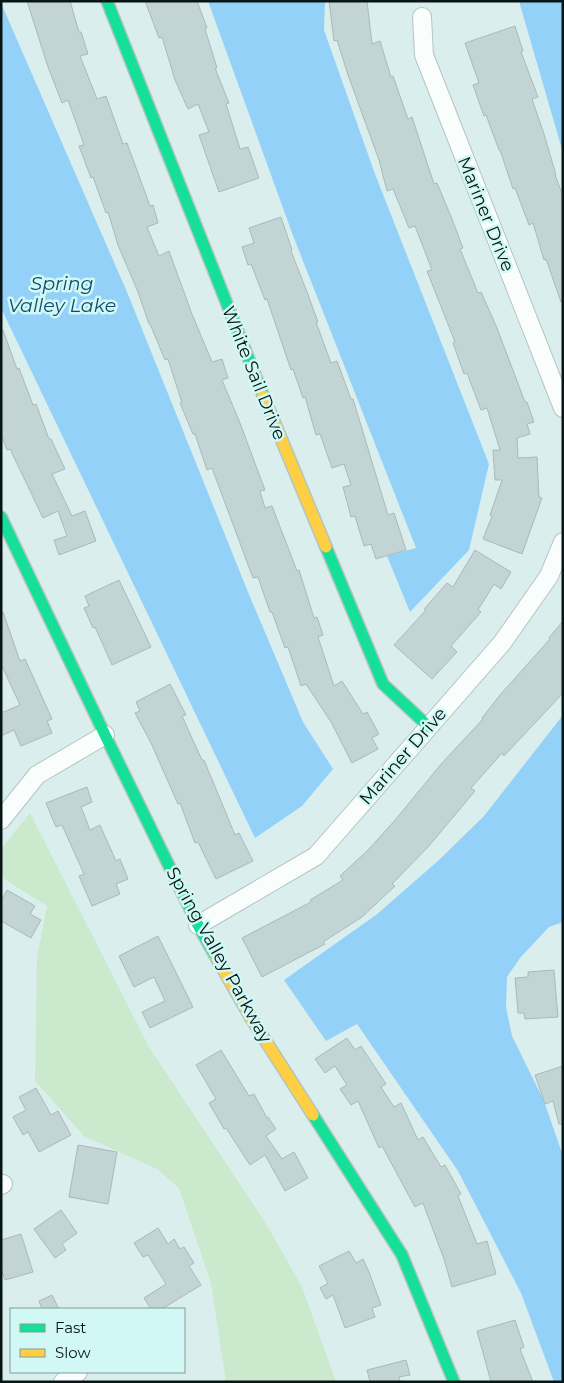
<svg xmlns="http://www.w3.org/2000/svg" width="564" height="1383" viewBox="0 0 564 1383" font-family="Montserrat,sans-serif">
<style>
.green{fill:#cae9cd}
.water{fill:#94d1f8}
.building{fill:#c3d4d4;stroke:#aab9ba}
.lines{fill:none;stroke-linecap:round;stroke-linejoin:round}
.street-casing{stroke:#b4c4c2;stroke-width:20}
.fast-casing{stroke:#b4c4c2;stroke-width:14}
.slow-casing{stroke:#b4c4c2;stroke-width:14}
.street{stroke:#f9fdfc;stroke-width:18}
.fast{stroke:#16e098;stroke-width:11}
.slow{stroke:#ffcf43;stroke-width:11}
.labels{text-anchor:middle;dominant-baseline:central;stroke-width:5;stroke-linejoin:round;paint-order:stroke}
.street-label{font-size:18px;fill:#071514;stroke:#d1f8f4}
.water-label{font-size:19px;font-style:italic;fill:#0d4b6f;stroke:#d1f8f4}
</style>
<rect width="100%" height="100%" fill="#daefed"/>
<path class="green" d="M30,813L149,1047L265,1222L302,1287L336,1382H226L211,1283L179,1188L157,1169L84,1136L35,1081L37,958L47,906L1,877V849Z"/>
<g class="water">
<path d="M208,1H325L324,30L375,174L489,464L469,550L410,612L387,556L416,548L292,233Z"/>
<path d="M519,1H563V153L523,15Z"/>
<path d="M1,3L127,292L248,592L303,722L333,769L302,806L255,838L1,308Z"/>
<path d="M563,715V922L549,927L520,958L507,977L506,1007L512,1036L544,1101L563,1156V1382H554L521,1293L458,1171L357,1024L326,1041L284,980L376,915L439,860L484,816Z"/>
</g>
<g class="building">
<path d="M27,1H70L79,32H81L88,54L80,56L97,99L106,96L123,144L127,143L150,206L153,205L158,223L147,227L159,256L169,251L192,314L212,362L222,359L228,378L222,380L240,423L265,490L260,491L265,508L272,506L297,571L299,570L314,618L317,617L323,635L318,637L334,686L342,681L363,714L367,712L379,734L372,738L378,749L352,763L331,722L306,684L301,686L288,647L285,648L272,612H270L258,577L253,578L212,468L207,470L195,434H193L180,403H182L168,359L165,360L150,324H149L138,292L118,245L108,212L106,213L93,177L91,178L79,146L84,145L68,100L62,103L48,67Z"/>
<path d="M145,1H197L207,28L205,29L217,68H215L229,103L226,104L240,149L248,147L259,178L219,192L199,135L209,132L198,104L188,109L175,80L162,37L159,38Z"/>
<path d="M329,1H367L372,44L380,41L391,77L393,76L408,119L412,117L434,184L437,183L452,219L463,248L460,249L478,293L481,292L497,328L525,402H527L534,422L527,424L530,434L517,438L518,458L537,457L539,497L542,498L522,554L483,539L492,516L490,515L502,480H495L493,450H500L487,408L481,410L467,373L464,374L453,343L455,342L427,271L432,270L415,226L409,228L393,189L387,191L379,160L348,75L337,40L334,41Z"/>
<path d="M515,26L523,51L521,52L538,97L532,99L544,134L556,175H555L563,196V301L561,302L546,259L544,260L533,223L529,225L515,188L513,189L500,150H499L486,115L484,116L473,85L479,83L465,43Z"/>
<path d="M281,217L292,250L291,251L307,292L318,322H316L331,363L337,361L351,399H353L388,515L394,513L406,550L376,559L371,544L364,546L355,516L351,517L343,487L351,485L344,464L332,468L320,434L316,435L305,397L303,398L293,369L291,370L267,299L265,300L251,264L248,265L242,247L254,243L249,228Z"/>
<path d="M1,330H3L17,369L19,368L33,405L36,404L49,439H51L65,469L52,474L72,516L85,511L96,541L59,555L54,540L67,536L58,511L43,518L10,449L7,450L1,434Z"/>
<path d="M475,550L511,572L501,589L494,584L478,610L481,612L451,646L457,652L432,679L394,645L426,610L424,609L447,583L453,587Z"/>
<path d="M119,580L151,647L112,665L95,627L93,628L84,608L89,606L85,596Z"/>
<path d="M3,612L20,661L25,659L52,719L47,721L52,733L21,746L14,730L1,736V713L20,705L1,664V613Z"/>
<path d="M563,621V693L504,756L502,753L471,788L475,791L428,847L392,884L395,886L362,917L323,942L325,944L262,977L242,938L311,902L310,900L343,880L340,876L368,850L396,819L442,763L483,719L482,718L500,695L550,639L549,638Z"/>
<path d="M170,684L186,715L182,716L202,760H204L235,835L239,833L253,861L216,879L198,842L195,843L180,803L178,804L151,743L135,713L140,711L136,702Z"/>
<path d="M87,787L92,802L81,807L90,830L100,825L116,861L120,859L128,879L116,884L120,894L92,906L79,876L84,874L62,825L56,827L46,803Z"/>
<path d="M7,890L35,906L30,914L41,920L31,938L1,921V901Z"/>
<path d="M158,936L193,1007L150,1028L142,1012L165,1001L154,977L134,987L119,956Z"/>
<path d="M554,970L558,1017L525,1019L524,1013H518L515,978L528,977V972Z"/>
<path d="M347,1038L355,1050L361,1046L386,1084L381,1087L394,1107L401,1103L418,1140L423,1137L441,1167L445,1165L461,1194L458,1196L477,1244L487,1241L496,1274L452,1287L444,1259L423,1203L415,1207L382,1146L379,1148L358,1101L351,1105L340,1089L347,1085L335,1066L325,1073L315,1059Z"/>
<path d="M221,1050L249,1096L254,1094L267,1118L268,1117L276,1129L266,1136L282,1159L294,1152L308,1178L285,1191L265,1155L250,1165L226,1128L224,1129L209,1103L216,1099L196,1065Z"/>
<path d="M563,1066V1124H559L553,1101L545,1104L535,1075Z"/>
<path d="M36,1088L51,1115L58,1111L71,1135L39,1152L28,1132L23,1135L13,1117L26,1110L19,1097Z"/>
<path d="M78,1145L117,1152L108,1204L69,1197Z"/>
<path d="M61,1210L77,1233L62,1244L66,1250L55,1258L34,1229Z"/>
<path d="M158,1228L168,1244L174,1239L180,1249L184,1247L194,1263L189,1266L201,1285L162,1309H151L144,1298L166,1284L148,1255L143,1257L134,1243Z"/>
<path d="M21,1234L33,1272L5,1280L1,1269V1240Z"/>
<path d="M349,1251L356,1263L363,1259L369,1272L381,1305L372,1308L375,1317L345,1328L333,1295L326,1299L320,1288L328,1283L319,1266Z"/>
<path d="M52,1295L59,1309H42L39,1301Z"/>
<path d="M515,1320L524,1347L520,1349L533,1382H491L477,1331Z"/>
<path d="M406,1360L410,1375L399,1377L400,1382H370L367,1370Z"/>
</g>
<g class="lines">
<defs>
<g id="street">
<path d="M422,17L424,55L563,408"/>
<path d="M1,820L37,775L105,735"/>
<path d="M198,925L316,856L502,643L549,576L563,542"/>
<path d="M1,1185L3,1184"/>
<path d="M63,1382L78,1372"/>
</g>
<g id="fast">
<path d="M107,1L263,395"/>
<path d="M1,517L105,735L198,925L216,957"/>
<path d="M326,547L383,684L429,727"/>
<path d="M313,1115L402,1255L454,1382"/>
</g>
<g id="slow">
<path d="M263,395L326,547"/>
<path d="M216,957L251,1018L313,1115"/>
</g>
</defs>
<use href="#street" class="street-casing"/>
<use href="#fast" class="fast-casing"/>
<use href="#slow" class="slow-casing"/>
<use href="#street" class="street"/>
<use href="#fast" class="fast"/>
<use href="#slow" class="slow"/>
</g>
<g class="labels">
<g class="street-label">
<text transform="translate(486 214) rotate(68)">Mariner Drive</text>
<text transform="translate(254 373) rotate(68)">White Sail Drive</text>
<text transform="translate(403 756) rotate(-49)">Mariner Drive</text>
<text transform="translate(219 955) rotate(61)">Spring Valley Parkway</text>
</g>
<g class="water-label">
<text x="62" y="283">Spring<tspan x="62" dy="22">Valley Lake</tspan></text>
</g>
</g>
<rect width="564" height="1383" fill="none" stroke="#071514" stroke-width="5"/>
<rect x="10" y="1308" width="175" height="65" fill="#d1f8f4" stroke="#809d9a"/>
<rect x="20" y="1324" width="25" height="8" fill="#16e098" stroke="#809d9a"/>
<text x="55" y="1333" font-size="15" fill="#071514">Fast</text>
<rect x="20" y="1349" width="25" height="8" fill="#ffcf43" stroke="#809d9a"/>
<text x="55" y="1358" font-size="15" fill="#071514">Slow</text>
</svg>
